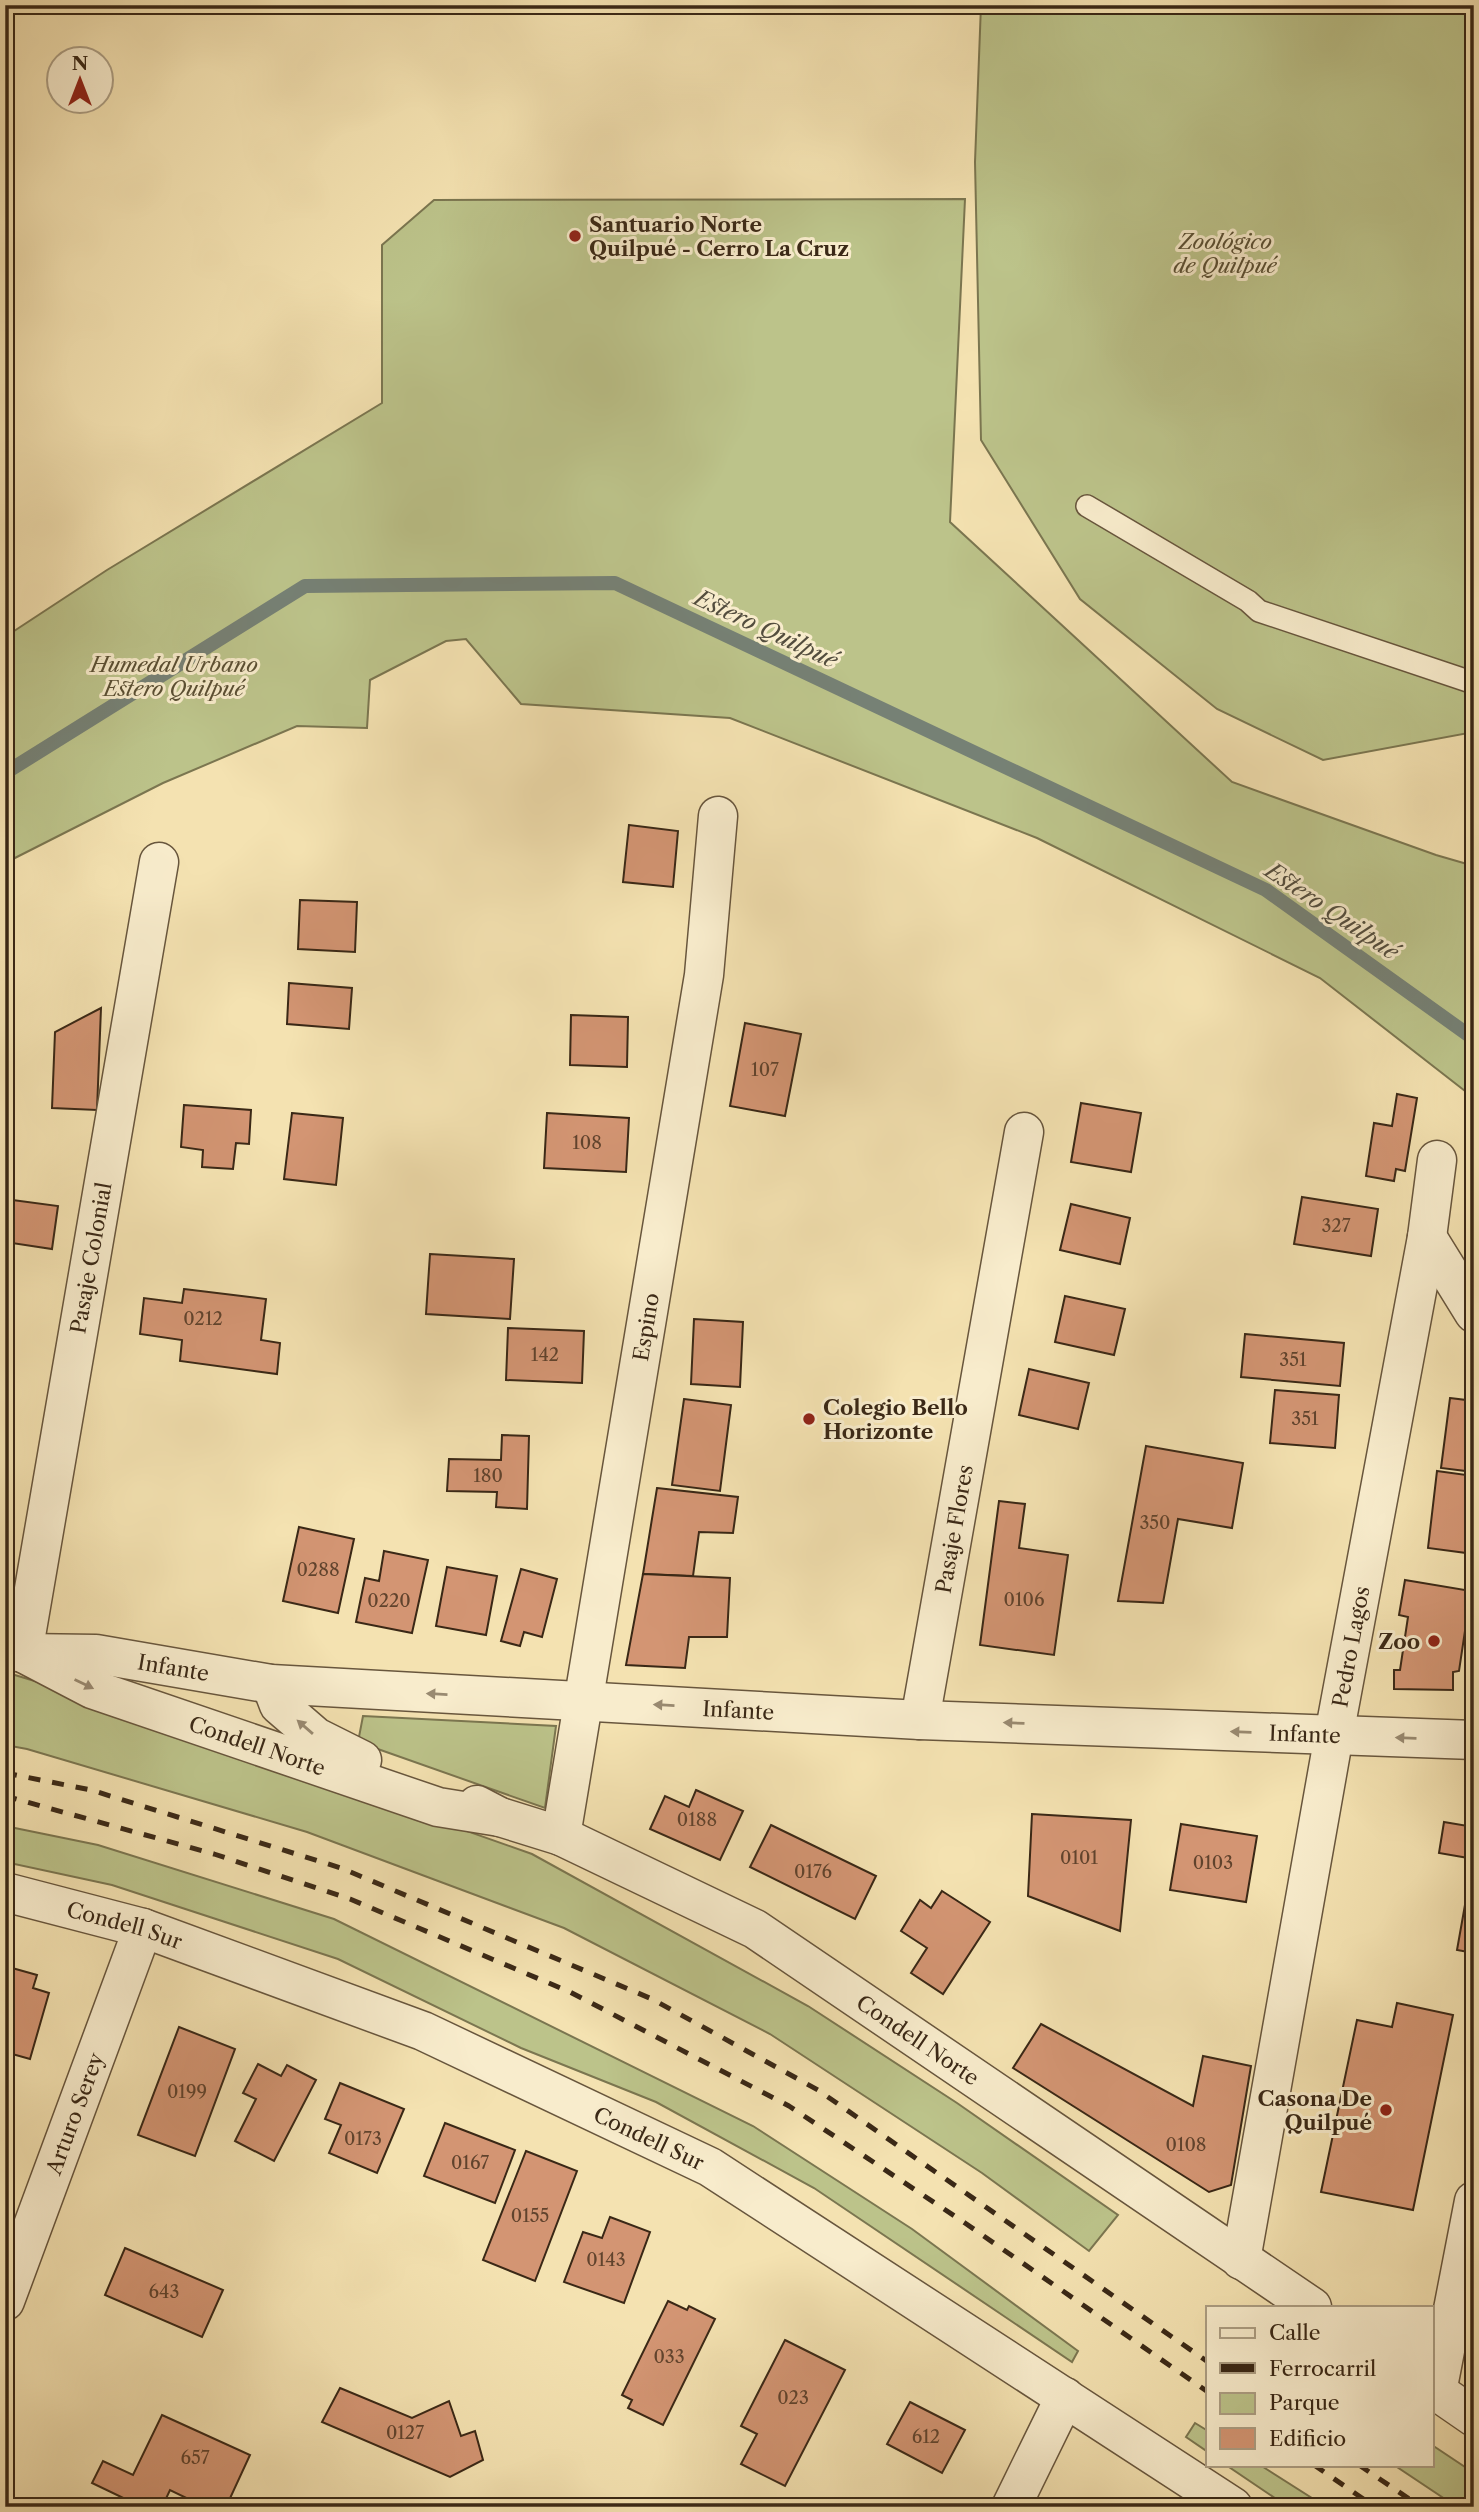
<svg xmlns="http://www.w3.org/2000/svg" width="1479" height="2512" viewBox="0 0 1479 2512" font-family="'Libre Caslon Text',serif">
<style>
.green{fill:#bcc38a;stroke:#7b7650;stroke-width:2}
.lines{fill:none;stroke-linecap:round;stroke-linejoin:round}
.stream{stroke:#768175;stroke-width:14}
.building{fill:#d39573;stroke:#3a2816;stroke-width:2}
.service-casing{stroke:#68563d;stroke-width:24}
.minor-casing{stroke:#68563d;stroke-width:41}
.tertiary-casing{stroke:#68563d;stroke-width:41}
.service{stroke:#f8eccc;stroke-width:21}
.minor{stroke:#f8eccc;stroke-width:38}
.tertiary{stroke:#f8eccc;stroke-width:38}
.rail{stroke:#3a2816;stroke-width:5;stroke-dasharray:12 12;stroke-linecap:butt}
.oneway{fill:#998a71}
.poi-dot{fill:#8f2418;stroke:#f8eccc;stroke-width:2.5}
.labels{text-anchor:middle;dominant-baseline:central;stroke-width:6;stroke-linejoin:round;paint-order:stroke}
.number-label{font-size:18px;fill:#60432d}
.poi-label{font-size:21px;font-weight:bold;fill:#3a2816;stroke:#f8eccc;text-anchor:start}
.park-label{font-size:21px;font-style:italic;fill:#5a4f33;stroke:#f8eccc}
.street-label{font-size:21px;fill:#3a2816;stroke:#f8eccc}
.water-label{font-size:23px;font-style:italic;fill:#534d3e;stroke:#f8eccc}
</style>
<rect width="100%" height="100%" fill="#f4e2b1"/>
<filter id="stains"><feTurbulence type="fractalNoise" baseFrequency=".00286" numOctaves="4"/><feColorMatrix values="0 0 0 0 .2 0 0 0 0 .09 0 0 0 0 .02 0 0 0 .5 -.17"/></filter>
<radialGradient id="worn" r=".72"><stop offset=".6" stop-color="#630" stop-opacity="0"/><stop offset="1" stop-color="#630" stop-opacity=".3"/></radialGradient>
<g class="green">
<path d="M981,5H1474V732L1323,760L1217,709L1080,599L981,440L975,162Z"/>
<path d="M965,199L950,522L1232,782L1436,855L1474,866V1098L1320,978L1037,838L730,718L521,704L466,639L446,641L370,680L367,728L297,726L163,783L5,863V637L107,570L382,403V245L434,200Z"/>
<path d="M5,1672L84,1696L532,1854L808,2006L957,2103L1118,2215L1089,2251L982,2173L770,2034L564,1928L307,1832L27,1749L5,1745Z"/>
<path d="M363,1716L556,1726L545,1808L358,1742Z"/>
<path d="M5,1826L98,1845L334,1919L753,2126L912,2229L1078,2351L1072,2362L814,2188L656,2102L521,2048L338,1959L112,1885L5,1862Z"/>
<path d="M1195,2423L1208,2431V2452L1186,2437Z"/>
<path d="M1432,2445L1474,2473V2507H1457L1394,2465H1432Z"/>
<path d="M1226,2465H1260L1326,2507H1288Z"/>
</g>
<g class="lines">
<path class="stream" d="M5,773L305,586L615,583L1266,890L1474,1039"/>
</g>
<g class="building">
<path d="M629,825L678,831L673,887L623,882Z"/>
<path d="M300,900L357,902L355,952L298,949Z"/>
<path d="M289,983L352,988L349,1029L287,1024Z"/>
<path d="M101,1008L97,1110L52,1108L55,1032Z"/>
<path d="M571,1015L628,1017L627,1067L570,1065Z"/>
<path d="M745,1023L801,1034L785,1116L730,1106Z"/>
<path d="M1397,1094L1417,1098L1405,1171L1396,1169L1394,1181L1366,1176L1374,1123L1392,1126Z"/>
<path d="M1081,1103L1141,1113L1131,1172L1071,1162Z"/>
<path d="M184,1105L251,1110L249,1144L236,1143L233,1169L202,1167L203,1150L181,1147Z"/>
<path d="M292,1113L343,1118L336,1185L284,1179Z"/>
<path d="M547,1113L629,1118L626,1172L544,1168Z"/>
<path d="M1302,1197L1378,1209L1371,1256L1294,1244Z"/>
<path d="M5,1199L58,1206L52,1249L5,1242Z"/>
<path d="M1071,1204L1130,1218L1120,1264L1060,1250Z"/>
<path d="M430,1254L514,1259L510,1319L426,1314Z"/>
<path d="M184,1289L266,1299L261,1340L280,1343L277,1374L180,1361L182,1340L140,1334L144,1298L182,1303Z"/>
<path d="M1065,1296L1125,1309L1114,1355L1055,1342Z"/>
<path d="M694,1319L743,1322L740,1387L691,1384Z"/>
<path d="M508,1328L584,1331L582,1383L506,1380Z"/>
<path d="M1245,1334L1344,1343L1340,1386L1241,1377Z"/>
<path d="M1029,1369L1089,1383L1078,1429L1019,1415Z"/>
<path d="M1275,1390L1339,1395L1335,1448L1270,1443Z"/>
<path d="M1450,1398L1474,1401V1472L1441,1468Z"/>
<path d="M684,1399L731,1405L720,1491L672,1485Z"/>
<path d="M502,1435L529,1436L527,1509L496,1507L497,1492L447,1491L449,1459L501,1460Z"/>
<path d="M1146,1446L1243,1463L1232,1528L1178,1519L1163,1603L1118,1601Z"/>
<path d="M1437,1471L1474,1476V1554L1428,1548Z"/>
<path d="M657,1488L738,1497L733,1533L699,1532L693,1576L643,1574Z"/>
<path d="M999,1501L1025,1504L1019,1548L1068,1555L1054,1655L980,1645Z"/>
<path d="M299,1527L354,1539L338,1613L283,1601Z"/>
<path d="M384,1551L428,1560L412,1633L356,1622L365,1578L379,1581Z"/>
<path d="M447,1567L497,1576L486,1635L436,1626Z"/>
<path d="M521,1569L557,1579L542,1637L524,1632L520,1646L501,1641Z"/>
<path d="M643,1574L730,1578L727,1637H689L685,1668L626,1665Z"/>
<path d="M1405,1580L1471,1591L1459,1671L1453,1672V1690L1394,1689V1670H1400L1408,1617L1399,1615Z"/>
<path d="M696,1790L743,1811L720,1860L650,1829L665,1796L689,1807Z"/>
<path d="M1032,1814L1131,1820L1120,1931L1028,1896Z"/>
<path d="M1444,1822L1474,1827V1859L1439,1853Z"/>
<path d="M1181,1824L1257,1836L1246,1902L1170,1890Z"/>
<path d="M771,1825L876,1876L855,1919L750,1867Z"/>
<path d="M1471,1871L1474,1872V1953L1457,1950Z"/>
<path d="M942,1891L990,1922L943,1994L911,1973L927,1948L901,1931L920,1900L931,1908Z"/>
<path d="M5,1966L37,1975L33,1988L49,1993L30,2059L5,2052Z"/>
<path d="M1397,2003L1453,2015L1413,2210L1321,2192L1357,2020L1392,2027Z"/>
<path d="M1041,2024L1193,2106L1203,2056L1251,2066L1231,2185L1209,2192L1013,2068Z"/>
<path d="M179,2027L235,2049L195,2156L138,2135Z"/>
<path d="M258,2064L281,2076L287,2065L316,2080L274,2161L235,2141L256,2099L243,2093Z"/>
<path d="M340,2083L404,2109L377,2173L329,2153L341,2125L325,2119Z"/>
<path d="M445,2123L515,2150L495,2203L424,2176Z"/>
<path d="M526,2151L577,2171L535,2281L483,2260Z"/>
<path d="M610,2217L650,2232L624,2303L564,2282L583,2232L602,2238Z"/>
<path d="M125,2248L223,2290L202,2337L105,2295Z"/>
<path d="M668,2301L687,2310L689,2306L715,2319L663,2425L628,2408L632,2400L622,2395Z"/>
<path d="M1474,2339V2362L1464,2356Z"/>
<path d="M785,2340L845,2370L785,2486L741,2464L757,2434L741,2426Z"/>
<path d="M340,2388L412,2418L449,2401L461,2436L475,2431L483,2460L450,2477L322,2422Z"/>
<path d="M910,2402L965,2430L942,2473L887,2444Z"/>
<path d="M162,2415L250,2455L226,2507H205L170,2490L162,2507H142L92,2483L103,2461L133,2475Z"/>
<path d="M1107,2499L1110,2507H1086Z"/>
</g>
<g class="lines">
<defs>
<path id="service" d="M1087,506L1248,601L1259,611L1474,683"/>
<g id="minor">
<path id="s1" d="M159,862L23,1653L92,1689L438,1807L500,1817"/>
<path d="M1427,1237L1474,1313"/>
<path d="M271,1684L279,1705L316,1737L362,1760"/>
<path id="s2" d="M920,1720L1024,1132"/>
<path id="s3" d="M477,1805L500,1817L561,1836L755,1929L1312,2307"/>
<path id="s4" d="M561,1836L704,975L718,816"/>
<path id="s5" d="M1241,2260L1334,1735L1427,1237L1437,1160"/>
<path id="s6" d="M5,2301L143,1928"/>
<path d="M1432,2388L1474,2417"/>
<path d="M1437,2392L1474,2201"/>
<path d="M1011,2507L1065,2397"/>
</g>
<g id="tertiary">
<path id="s7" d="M5,1649L23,1653L96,1654L271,1684L920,1720L1474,1740"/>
<path id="s8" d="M5,1892L143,1928L423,2031L710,2167L1233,2507"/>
</g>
</defs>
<use href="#service" class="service-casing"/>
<use href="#minor" class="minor-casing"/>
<use href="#tertiary" class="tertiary-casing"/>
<use href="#service" class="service"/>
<use href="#minor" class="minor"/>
<use href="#tertiary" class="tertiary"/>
<g class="rail">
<path d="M5,1773L91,1790L341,1868L652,1999L818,2090L1208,2362"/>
<path d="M5,1796L214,1854L350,1899L570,1992L789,2106L965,2223L1208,2392"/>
<path d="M1314,2465L1375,2507"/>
<path d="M1359,2465L1421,2507"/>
</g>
</g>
<defs><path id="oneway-solid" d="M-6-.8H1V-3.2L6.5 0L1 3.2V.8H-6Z" transform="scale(1.75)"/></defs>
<g class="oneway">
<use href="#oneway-solid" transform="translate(84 1684) rotate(26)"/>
<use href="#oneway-solid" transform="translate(437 1694) rotate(-177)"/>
<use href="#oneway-solid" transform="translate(664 1705) rotate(-177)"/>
<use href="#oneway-solid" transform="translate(1014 1723) rotate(-178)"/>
<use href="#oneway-solid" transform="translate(305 1727) rotate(-139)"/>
<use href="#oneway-solid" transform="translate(1241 1732) rotate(-178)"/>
<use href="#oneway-solid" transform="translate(1406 1738) rotate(-178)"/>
</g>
<g class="poi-dot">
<circle cx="575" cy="236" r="7"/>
<circle cx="809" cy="1419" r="7"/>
<circle cx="1434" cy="1641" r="7"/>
<circle cx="1386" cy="2110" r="7"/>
</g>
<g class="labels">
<g class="number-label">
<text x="765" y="1070">107</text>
<text x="587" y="1143">108</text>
<text x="1336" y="1226">327</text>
<text x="203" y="1319">0212</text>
<text x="545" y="1355">142</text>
<text x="1293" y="1360">351</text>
<text x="1305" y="1419">351</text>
<text x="488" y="1476">180</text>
<text x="1155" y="1523">350</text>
<text x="318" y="1570">0288</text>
<text x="1024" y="1600">0106</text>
<text x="389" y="1601">0220</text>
<text x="697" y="1820">0188</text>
<text x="1079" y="1858">0101</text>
<text x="1213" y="1863">0103</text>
<text x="813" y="1872">0176</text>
<text x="187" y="2092">0199</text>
<text x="363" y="2139">0173</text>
<text x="1186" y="2145">0108</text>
<text x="470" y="2163">0167</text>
<text x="530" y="2216">0155</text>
<text x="606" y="2260">0143</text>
<text x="164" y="2292">643</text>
<text x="669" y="2357">033</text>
<text x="793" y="2398">023</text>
<text x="405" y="2433">0127</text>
<text x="926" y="2437">612</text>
<text x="195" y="2458">657</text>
</g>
<g class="poi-label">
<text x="589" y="224">Santuario Norte<tspan x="589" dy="24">Quilpué - Cerro La Cruz</tspan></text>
<text x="823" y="1407">Colegio Bello<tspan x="823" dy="24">Horizonte</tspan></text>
<text x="1420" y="1641" text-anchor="end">Zoo</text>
<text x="1372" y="2098" text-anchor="end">Casona De<tspan x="1372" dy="24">Quilpué</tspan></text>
</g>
<g class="park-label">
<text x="1225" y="241">Zoológico<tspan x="1225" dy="24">de Quilpué</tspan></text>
<text x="174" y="664">Humedal Urbano<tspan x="174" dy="24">Estero Quilpué</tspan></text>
</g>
<g class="street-label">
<text transform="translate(91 1258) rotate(-80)">Pasaje Colonial</text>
<text stroke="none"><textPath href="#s4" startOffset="516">Espino</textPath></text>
<text stroke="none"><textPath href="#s2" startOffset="194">Pasaje Flores</textPath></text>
<text stroke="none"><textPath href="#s5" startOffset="623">Pedro Lagos</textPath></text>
<text stroke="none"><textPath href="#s7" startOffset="170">Infante</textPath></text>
<text stroke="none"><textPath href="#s7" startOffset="737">Infante</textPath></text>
<text stroke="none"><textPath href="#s7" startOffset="1304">Infante</textPath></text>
<text stroke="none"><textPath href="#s1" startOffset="1055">Condell Norte</textPath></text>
<text stroke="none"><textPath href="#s8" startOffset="124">Condell Sur</textPath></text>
<text stroke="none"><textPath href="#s3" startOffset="502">Condell Norte</textPath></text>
<text stroke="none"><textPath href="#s6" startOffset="200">Arturo Serey</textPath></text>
<text stroke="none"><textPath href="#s8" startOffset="691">Condell Sur</textPath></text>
</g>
<g class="water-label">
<text transform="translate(766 629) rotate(25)">Estero Quilpué</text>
<text transform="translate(1332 911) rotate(34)">Estero Quilpué</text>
</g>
</g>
<rect width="1479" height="2512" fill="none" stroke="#f4e2b1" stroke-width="28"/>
<rect x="7" y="7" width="1465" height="2498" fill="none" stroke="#3a2816" stroke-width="3.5"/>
<rect x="14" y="14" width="1451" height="2484" fill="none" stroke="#3a2816" stroke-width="2"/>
<rect x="1206" y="2306" width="228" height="161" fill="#f8eccc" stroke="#ac9e83" stroke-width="2"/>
<rect x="1220" y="2328" width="35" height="10" fill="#f8eccc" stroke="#ac9e83" stroke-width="2"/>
<text x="1269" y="2340" font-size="21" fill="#3a2816">Calle</text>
<rect x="1220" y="2363" width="35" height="10" fill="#3a2816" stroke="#ac9e83" stroke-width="2"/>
<text x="1269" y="2376" font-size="21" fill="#3a2816">Ferrocarril</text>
<rect x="1220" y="2393" width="35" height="21" fill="#bcc38a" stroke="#ac9e83" stroke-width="2"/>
<text x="1269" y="2410" font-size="21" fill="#3a2816">Parque</text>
<rect x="1220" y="2428" width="35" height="21" fill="#d39573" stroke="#ac9e83" stroke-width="2"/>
<text x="1269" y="2446" font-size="21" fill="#3a2816">Edificio</text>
<g transform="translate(80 80)"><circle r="33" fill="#f8eccc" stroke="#ac9e83" stroke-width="2"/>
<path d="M0-5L12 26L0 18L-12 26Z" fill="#8f2418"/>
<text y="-10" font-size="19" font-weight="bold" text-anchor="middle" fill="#3a2816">N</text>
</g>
<rect width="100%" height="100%" filter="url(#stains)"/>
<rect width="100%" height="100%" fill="url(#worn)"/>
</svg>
